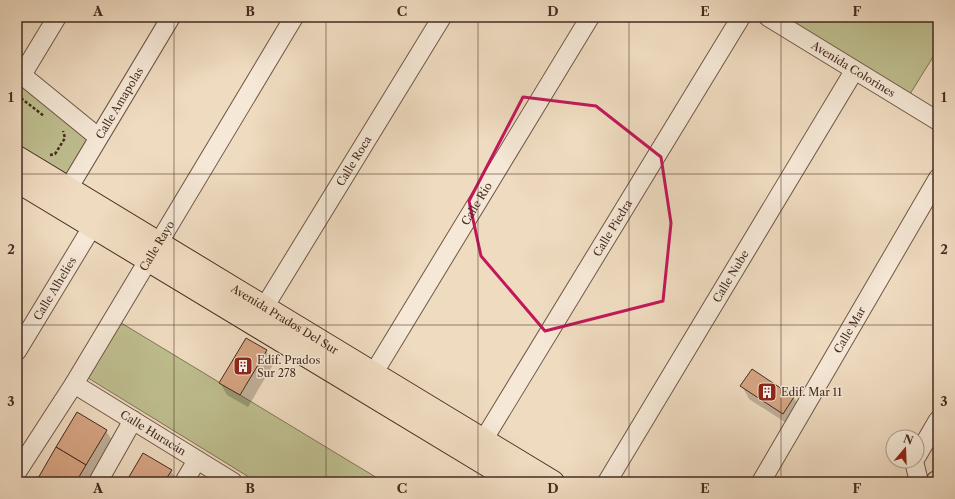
<svg xmlns="http://www.w3.org/2000/svg" width="955" height="499" viewBox="0 0 955 499" font-family="'Libre Caslon Text',serif">
<style>
.green{fill:#bebe8f;stroke:#827458}
.shadow{fill:#0003}
.building{fill:#d6a482;stroke:#452b20}
.lines{fill:none;stroke-linecap:round;stroke-linejoin:round}
.minor-casing{stroke:#705748;stroke-width:20}
.major-casing{stroke:#452b20;stroke-width:24}
.path{stroke:#452b20;stroke-width:2.5;stroke-dasharray:3 2;stroke-linecap:butt}
.minor{stroke:#f5e8d6;stroke-width:18}
.major{stroke:#efdbc0;stroke-width:22}
.marked{fill:none;stroke:#c2185b;stroke-width:3;stroke-linejoin:round}
.grid{fill:none;stroke:#452b20;stroke-width:1;stroke-opacity:0.55}
.labels{text-anchor:middle;dominant-baseline:central;stroke-width:3;stroke-linejoin:round;paint-order:stroke}
.street-label{font-size:11px;fill:#452b20;stroke:#f5e8d6}
.poi-label{font-size:11px;fill:#452b20;stroke:#f5e8d6;text-anchor:start}
.neatline{fill:none;stroke:#452b20;stroke-width:1.5}
.grid-label{font-size:13px;text-anchor:middle;font-weight:bold;fill:#452b20}
</style>
<rect width="100%" height="100%" fill="#efdbc0"/>
<filter id="stains"><feTurbulence type="fractalNoise" baseFrequency=".005" numOctaves="4"/><feColorMatrix values="0 0 0 0 .2 0 0 0 0 .09 0 0 0 0 .02 0 0 0 .5 -.17"/></filter>
<radialGradient id="worn" r=".72"><stop offset=".6" stop-color="#630" stop-opacity="0"/><stop offset="1" stop-color="#630" stop-opacity=".3"/></radialGradient>
<g class="green">
<path d="M791,17H938V49L910,94L790,20Z"/>
<path d="M17,81L89,139L66,179L17,151Z"/>
<path d="M113,318L354,464L384,482H257L80,373Z"/>
</g>
<g class="shadow">
<path d="M266,351L274,363L248,407L227,395L220,383Z"/>
<path d="M752,370L794,398L801,410L791,426L749,399L742,386Z"/>
<path d="M77,413L106,431L114,443L90,482H36Z"/>
<path d="M171,471L177,482H127Z"/>
</g>
<g class="building">
<path d="M246,338L267,350L240,395L219,383Z"/>
<path d="M752,369L794,397L783,414L740,386Z"/>
<path d="M77,412L107,430L86,465L56,447Z"/>
<path d="M56,447L86,465L76,482H41L37,480Z"/>
<path d="M143,453L172,470L164,482H126Z"/>
</g>
<g class="lines">
<defs>
<g id="minor">
<path id="s1" d="M768,17L938,121"/>
<path d="M17,71L98,137"/>
<path d="M22,75L57,17"/>
<path id="s2" d="M68,189L171,17"/>
<path id="s3" d="M265,306L442,17"/>
<path id="s4" d="M17,351L92,227"/>
<path id="s5" d="M74,384L233,482"/>
<path id="s6" d="M367,384L590,17"/>
<path id="s7" d="M484,439L741,17"/>
<path d="M917,456L938,420"/>
<path d="M914,461L919,482"/>
<path id="s8" d="M17,472L74,384L294,17"/>
<path d="M98,482L133,420"/>
<path d="M184,482L197,460"/>
<path id="s9" d="M607,482L854,71"/>
<path id="s10" d="M761,482L938,178"/>
</g>
<g id="major">
<path id="s11" d="M17,157L553,482"/>
<path d="M17,181L515,482"/>
<path d="M937,482H938"/>
</g>
</defs>
<use href="#minor" class="minor-casing"/>
<use href="#major" class="major-casing"/>
<g class="path">
<path d="M17,95L44,116"/>
<path d="M50,155L55,154L65,138L63,131"/>
</g>
<use href="#minor" class="minor"/>
<use href="#major" class="major"/>
</g>
<path class="marked" d="M523,97L596,106L661,157L671,223L663,301L545,331L481,256L469,201Z"/>
<path class="grid" d="M174,17V482M326,17V482M478,17V482M629,17V482M781,17V482M17,174H938M17,325H938"/>
<defs>
<symbol id="building-square" viewBox="-11 -11 22 22"><rect x="-9" y="-9" width="18" height="18" rx="4" fill="#8f2418" stroke="#f5e8d6"/><path d="M-4-6H4V6H1V3H-1V6H-4ZM-2.5-4.3h1.7v1.8h-1.7ZM.8-4.3h1.7v1.8H.8ZM-2.5-1h1.7V.8h-1.7ZM.8-1h1.7V.8H.8Z" fill="#fff"/></symbol>
</defs>
<g fill-rule="evenodd">
<use href="#building-square" x="232" y="355" width="22" height="22"/>
<use href="#building-square" x="756" y="381" width="22" height="22"/>
</g>
<g class="labels">
<g class="street-label">
<text stroke="none"><textPath href="#s1" startOffset="100">Avenida Colorines</textPath></text>
<text stroke="none"><textPath href="#s2" startOffset="100">Calle Amapolas</textPath></text>
<text stroke="none"><textPath href="#s3" startOffset="170">Calle Roca</textPath></text>
<text stroke="none"><textPath href="#s6" startOffset="211">Calle Río</textPath></text>
<text stroke="none"><textPath href="#s7" startOffset="247">Calle Piedra</textPath></text>
<text stroke="none"><textPath href="#s8" startOffset="266">Calle Rayo</textPath></text>
<text stroke="none"><textPath href="#s9" startOffset="240">Calle Nube</textPath></text>
<text stroke="none"><textPath href="#s4" startOffset="73">Calle Alhelíes</textPath></text>
<text stroke="none"><textPath href="#s11" startOffset="313">Avenida Prados Del Sur</textPath></text>
<text stroke="none"><textPath href="#s10" startOffset="176">Calle Mar</textPath></text>
<text stroke="none"><textPath href="#s5" startOffset="93">Calle Huracán</textPath></text>
</g>
<g class="poi-label">
<text x="257" y="360">Edif. Prados<tspan x="257" dy="13">Sur 278</tspan></text>
<text x="781" y="392">Edif. Mar 11</text>
</g>
</g>
<rect width="955" height="499" fill="none" stroke="#efdbc0" stroke-width="44"/>
<g transform="translate(905 449) rotate(19)"><circle r="19" fill="#f5e8d6" stroke="#af9c8d"/>
<path d="M0-3L7 15L0 10L-7 15Z" fill="#8f2418"/>
<text y="-6" font-size="11" font-weight="bold" text-anchor="middle" fill="#452b20">N</text>
</g>
<rect x="22" y="22" width="911" height="455" class="neatline"/>
<g class="grid-label">
<text x="98" y="16">A</text>
<text x="250" y="16">B</text>
<text x="402" y="16">C</text>
<text x="553" y="16">D</text>
<text x="705" y="16">E</text>
<text x="857" y="16">F</text>
<text x="11" y="102">1</text>
<text x="944" y="102">1</text>
<text x="11" y="254">2</text>
<text x="944" y="254">2</text>
<text x="11" y="406">3</text>
<text x="944" y="406">3</text>
<text x="98" y="493">A</text>
<text x="250" y="493">B</text>
<text x="402" y="493">C</text>
<text x="553" y="493">D</text>
<text x="705" y="493">E</text>
<text x="857" y="493">F</text>
</g>
<rect width="100%" height="100%" filter="url(#stains)"/>
<rect width="100%" height="100%" fill="url(#worn)"/>
</svg>
